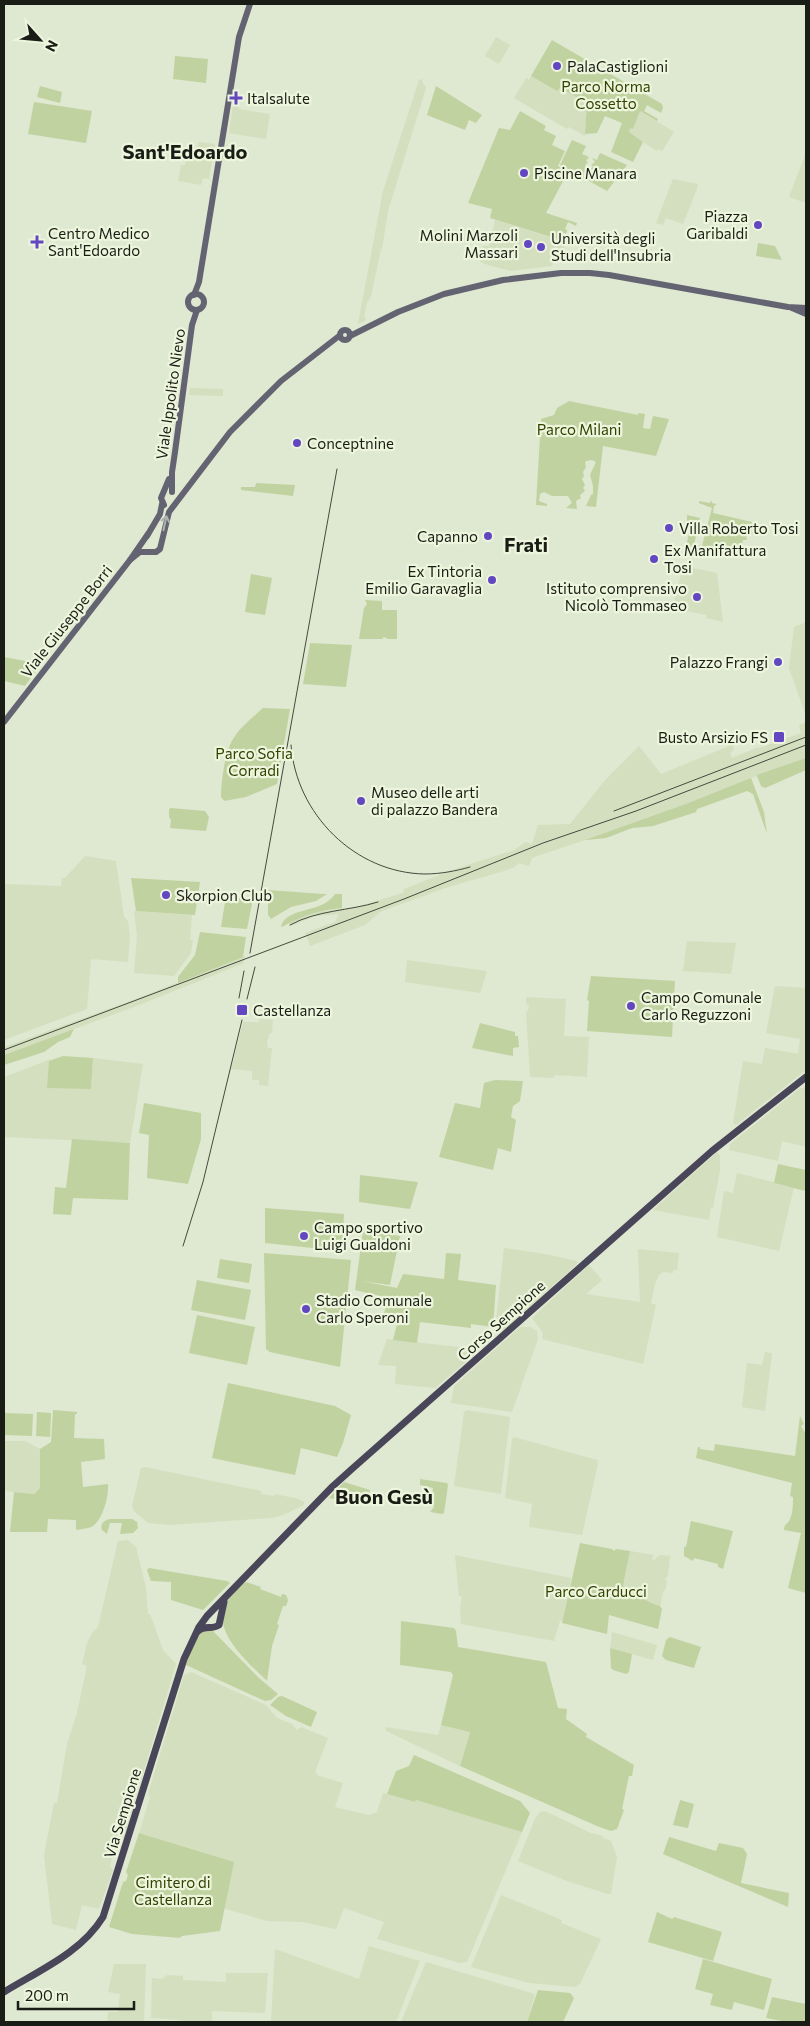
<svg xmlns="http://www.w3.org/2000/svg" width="810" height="2026" viewBox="0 0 810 2026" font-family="Commissioner,sans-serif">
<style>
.built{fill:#d4dfbf}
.green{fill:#c1d2a1}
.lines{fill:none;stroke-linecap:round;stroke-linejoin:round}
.secondary{stroke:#646372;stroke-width:6}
.primary{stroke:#484658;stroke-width:7}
.rail{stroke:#454a3e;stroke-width:1}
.oneway{stroke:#afb3ad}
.poi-dot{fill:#6247c0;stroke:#edf5dd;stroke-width:2}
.labels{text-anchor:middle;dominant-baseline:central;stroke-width:4.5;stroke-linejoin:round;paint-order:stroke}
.poi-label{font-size:15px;fill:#1a1d15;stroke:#edf5dd;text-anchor:start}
.park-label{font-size:15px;fill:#334100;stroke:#edf5dd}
.street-label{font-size:15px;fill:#1a1d15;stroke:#edf5dd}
.district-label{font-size:20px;font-weight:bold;fill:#1a1d15;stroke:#edf5dd}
</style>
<rect width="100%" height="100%" fill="#dfe8d0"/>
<g class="built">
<path d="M496,37L510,45L499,64L485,56Z"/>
<path d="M531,76L557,91L559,88L587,103L585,136L569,127L567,129L514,98L526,78L529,80Z"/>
<path d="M423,79L422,81L426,88L388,211L382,249H381L371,296L367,303L364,316L366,320L358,324L383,191L419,80Z"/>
<path d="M233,105L239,106V109L270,114L266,139L229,133Z"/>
<path d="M640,111L674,132L662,151L658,149L657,151L628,132L630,128L633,129Z"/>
<path d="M199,142L215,144L209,179L203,178L201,185L178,181L181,165H185L187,155L193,156L195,147H197Z"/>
<path d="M805,155H806V203L789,197Z"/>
<path d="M673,179L698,184L697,189L683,224L666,218L663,225L656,223Z"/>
<path d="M495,220L540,234L567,242L562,251L558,250L552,266L511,271L491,266L480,262L483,246H489Z"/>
<path d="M190,388L223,389V396L189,395Z"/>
<path d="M683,566L717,573L723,622L706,618L707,615L681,610L680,612L672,610Z"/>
<path d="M806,622V716L789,668L794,627Z"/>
<path d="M806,722V770L765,788L762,787L756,776L751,778L755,788L697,809L696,812L653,826L632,828L606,838L585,840L546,853L532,858L529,866L519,863L515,867L504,871L445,888L380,912L365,925L310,946L305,933L335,922L339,914L315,916L291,926L288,923L299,916L313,912L356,907L403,893L404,889L452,870L514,850L526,842L532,844L538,825L570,824L606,779L639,746L661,774L729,746L728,743L732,742L734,750L730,753L732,758L758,747L759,748L801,733L799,725Z"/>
<path d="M85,856L116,861L124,917L128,921L130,937L128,962L91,959L87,1009L4,1040V884L61,886L62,878H65Z"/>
<path d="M134,911L192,915L190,940H193L191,953L174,976L134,973L137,936Z"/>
<path d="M687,941L736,943L731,974L683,971Z"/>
<path d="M245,956L244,963L139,1005L4,1055V1047L133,1000Z"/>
<path d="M407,960L487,971L480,993L405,982Z"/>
<path d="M775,986L806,988V1070L736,1125L733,1123L743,1061L762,1064L765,1048L798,1054L800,1039L766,1033Z"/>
<path d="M526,997L566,999L564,1036L589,1037L587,1077L555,1075L553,1078L531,1077L530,1075L526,1012L528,1011L529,1006L526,1003Z"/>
<path d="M259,1019L273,1020L272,1033H270L267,1042L268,1048H272L268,1086L259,1085V1080H252V1071L231,1069L243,1022H259Z"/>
<path d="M93,1058L143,1064L130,1143L4,1137V1077L51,1059L49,1061L91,1089Z"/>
<path d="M806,1087V1147L782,1141L778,1161L729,1150L730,1144L799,1089Z"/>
<path d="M717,1152L720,1156V1170L713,1208L711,1207L709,1220L653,1210Z"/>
<path d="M737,1173L794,1187L779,1251L717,1237L724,1191L733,1193Z"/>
<path d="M504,1248L545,1254L577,1261L578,1263L503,1331L495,1330Z"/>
<path d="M638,1249L679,1253L677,1270H673V1273L663,1272L659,1275L655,1284L651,1303L656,1305L643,1364L542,1339L543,1333L532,1318L589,1265L602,1280L586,1294L640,1302Z"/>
<path d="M520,1327H530L537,1331L538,1339L512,1412L451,1403L454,1386Z"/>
<path d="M387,1339L477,1349L479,1351L435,1388L395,1384L396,1366L378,1365Z"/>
<path d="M765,1352L772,1353L765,1411L742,1407L747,1363L762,1365Z"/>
<path d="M467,1410L510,1417L501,1494L454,1486L464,1412Z"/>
<path d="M514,1437L597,1460L598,1464L582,1535L529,1527L532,1504L505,1498L512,1439Z"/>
<path d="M4,1441H25L40,1449V1488L34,1494L4,1491Z"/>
<path d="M145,1467L261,1491V1494L274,1496L275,1494L299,1499L304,1502V1505L283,1515L271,1518L169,1525L148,1523L134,1511L132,1506L141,1468Z"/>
<path d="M128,1540L136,1547L146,1588L148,1614H150L163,1650L176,1664L124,1837L118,1836L114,1847L110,1867L113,1870L99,1909L82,1905L76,1930L52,1924L44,1855L54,1803H57L67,1744L77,1713L87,1666L82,1664L87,1643L92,1633L98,1627L118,1541Z"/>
<path d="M630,1551L654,1555L652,1558L654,1560L660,1555L670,1556L668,1576L665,1579L667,1581L665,1590L663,1592L660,1606L650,1604L632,1589L623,1586Z"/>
<path d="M455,1555L571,1578L563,1620L560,1621L554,1641L461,1624L460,1611L461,1609L460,1608L462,1596H459Z"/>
<path d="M612,1632L657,1645L653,1660L610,1648Z"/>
<path d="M191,1672L266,1705L277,1718L292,1724L297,1730L301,1727L328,1738L315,1772L319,1776L343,1783L335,1807L369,1815L377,1812L383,1793L415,1802L416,1800L522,1832L467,1962L460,1963L377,1939L384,1922L344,1908L336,1929L302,1922L267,1921L223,1908L233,1862L139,1833L150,1797L148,1794L184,1675Z"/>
<path d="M441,1725L470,1731L460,1766L386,1731L385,1727L438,1735Z"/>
<path d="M545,1811L591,1833L603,1836V1838L611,1841L617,1857L611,1894H608L567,1881L518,1861L535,1819L540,1812Z"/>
<path d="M501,1895L562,1920L561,1923L601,1939L580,1984L576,1987L529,1983L471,1967Z"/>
<path d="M369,1946L420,1961L396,2022H271L275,1949L359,1979Z"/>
<path d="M426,1962L535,1994L527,2022H401Z"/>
<path d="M114,1964H146L144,2022H93H107L108,2012H118L120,1994L108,1992Z"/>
<path d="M226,1973H268L265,2013L212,2011V2022H181V2020L151,2018L152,1978L162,1979L167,1975L183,1976V1980L226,1982Z"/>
</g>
<g class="green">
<path d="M552,40L662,104L663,108L661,113L647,105L644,111L658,119L657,121L640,111L633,129L630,128L629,132L643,142L633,162L611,152L622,123L605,116L597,133L585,134L587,103L560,88L557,91L531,76Z"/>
<path d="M175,56L208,59L206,83L173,79Z"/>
<path d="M40,86L62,92L60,103L37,97Z"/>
<path d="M436,86L482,115L476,123L469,120L465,130L427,115Z"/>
<path d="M34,102L92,111L86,143L28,134Z"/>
<path d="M520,111L546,126L544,130L556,136L552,145L565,151L558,166L568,172L546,213L577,223L576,226L568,222L565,229L567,230L566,234L562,232L561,235L568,240L567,242L490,218L492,209L468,203L499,128L510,130Z"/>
<path d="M572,140L586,146L582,154L589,157L586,161L588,162L585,165L586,168H592L593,166L591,165L595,162L592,158L597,160L600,153L627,165L607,191L560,165Z"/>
<path d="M758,243L775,246L782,260L756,256Z"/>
<path d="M569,401L638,415V413L645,414L643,428L650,429L653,416L669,419L656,456L603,446L596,507L586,506L591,495L593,494V486L590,475L596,462L592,460L586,461L585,463L586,467L583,472L584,476L582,479L585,485L583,488L585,491L580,495L581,498L576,501L577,509L566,508L572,503L568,496H552L544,492L540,494L539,501L547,504V506L536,505L541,419L554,415L557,408Z"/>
<path d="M256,483L295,485L293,496L241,490V487H255Z"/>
<path d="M711,500L712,503L717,504L714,506L713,513L752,522L753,534L746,535L747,540H743L739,555L714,551L713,555L686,548L690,526L687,525V515L700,518L694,545L702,546L712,508L699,503V501L710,503Z"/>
<path d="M251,574L272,578L265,615L245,612Z"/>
<path d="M365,600L382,601V610H397V639H388L384,637L382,639H359L364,608L367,604Z"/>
<path d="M310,643L352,645L346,687L303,684Z"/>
<path d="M4,657L41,664L25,686L4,681Z"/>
<path d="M263,708L290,709L277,784L246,797L224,801L221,797C221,781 225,752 233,739C240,727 253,717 263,708Z"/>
<path d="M806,758V770L765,788L761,786L757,775Z"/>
<path d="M751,778L764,812L767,834L753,794L747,791L697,809L696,812L653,826L632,828L606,838L585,840L686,804Z"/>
<path d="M171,808L205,811L209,817L206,831L170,828L171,820L169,817V809Z"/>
<path d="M131,878L200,882L195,915L136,911Z"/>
<path d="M268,890L323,894H327L316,901L291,907L271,919L268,915Z"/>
<path d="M335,894H342V908C316,911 304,915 282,927L281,926C288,906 322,914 335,894Z"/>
<path d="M226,896L253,899L247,929L221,927Z"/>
<path d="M200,932L246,937L243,957L178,983V977L195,955Z"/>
<path d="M591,976L675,981L672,1037L587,1031L589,1001L587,1000Z"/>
<path d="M480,1023L515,1032V1036H518L519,1047L513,1048V1056L472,1048Z"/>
<path d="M74,1029L70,1037L58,1042L44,1052L4,1065V1055Z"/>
<path d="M63,1056L93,1058L91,1089L47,1088L49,1061Z"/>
<path d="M495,1080L523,1081L520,1101L513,1106L511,1117L516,1120L511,1152L498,1148L493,1170L439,1157L455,1103L480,1108L484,1083Z"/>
<path d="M144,1103L201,1113V1139L188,1184L147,1178L149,1135L139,1133Z"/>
<path d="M72,1139L130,1143L128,1200L73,1198L71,1215L53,1214L55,1187L66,1188Z"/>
<path d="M778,1164L806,1170V1191C795,1189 785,1185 774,1183Z"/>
<path d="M360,1175L418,1182L410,1209L359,1202Z"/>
<path d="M265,1208L344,1214L342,1251L265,1243Z"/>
<path d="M363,1231L400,1236L390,1285L361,1281L397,1288L403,1274L444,1279L446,1253L461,1254L458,1280L496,1285L493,1327L471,1324V1328L420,1322L417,1343L393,1340L397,1324L382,1319L389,1298L355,1290Z"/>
<path d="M264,1253L351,1260L340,1367L270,1352L266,1349Z"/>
<path d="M220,1259L252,1264L249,1283L217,1278Z"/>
<path d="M197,1280L251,1290L245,1320L191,1310Z"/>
<path d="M197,1315L255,1327L247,1365L189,1353Z"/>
<path d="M228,1383L335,1406L351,1415L343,1443L337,1457L301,1448L295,1475L212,1458Z"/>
<path d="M53,1410L77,1412V1414H75L74,1438L104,1439L105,1459L81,1462L83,1487L108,1484C109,1496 103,1519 93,1526C88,1529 81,1529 76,1530V1520L48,1519L47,1532H10L14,1492L34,1494L40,1488V1449L51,1442Z"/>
<path d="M37,1412L51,1413L50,1437L36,1436Z"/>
<path d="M4,1413L33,1414L32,1436L4,1435Z"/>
<path d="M800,1416L804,1424L801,1426L806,1434V1593L788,1588L801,1533L784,1530C784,1523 788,1525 790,1519C793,1513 793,1504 793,1497L790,1496L792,1483L696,1458L698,1447H700V1449L714,1451L715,1444L795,1456Z"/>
<path d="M420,1479L447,1483L448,1485L444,1513L442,1514L430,1512L434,1507L431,1502L433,1488L420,1485Z"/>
<path d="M344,1482L370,1490L368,1505L329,1498Z"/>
<path d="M109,1519H132L137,1522L138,1528L133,1533L120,1534L122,1523H110L107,1534L102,1530C100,1525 103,1521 109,1519Z"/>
<path d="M691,1521L733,1531L723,1569L718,1567V1564L694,1558L693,1561L684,1556V1547H686Z"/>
<path d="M580,1543L612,1549L614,1551L616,1549L630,1551L623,1586C637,1591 645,1603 660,1606L662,1609L658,1629L609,1615L607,1634L562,1623Z"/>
<path d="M149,1568L227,1581L230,1583L203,1610L171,1600V1582L151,1581L147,1570Z"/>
<path d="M246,1582L261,1587L260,1589L281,1597L282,1594L286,1595L288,1600L286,1606H283L277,1624L279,1625L272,1646L267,1681C247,1661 203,1625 232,1595C236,1590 241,1585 246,1582Z"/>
<path d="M401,1621L454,1628L456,1631L458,1647L546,1662L558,1708L567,1709L566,1719L587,1734L586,1737L634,1765L632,1776H629L622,1809L624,1810L617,1829L611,1831L597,1826L460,1766L470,1732L441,1725L453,1675L451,1672L400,1665Z"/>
<path d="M212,1630L259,1678L278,1694L271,1700L265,1701L186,1665L187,1656L200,1632Z"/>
<path d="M670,1637L701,1647L694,1668L666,1660L662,1656L666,1640Z"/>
<path d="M610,1648L632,1654L629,1672L626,1674L613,1670L611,1668Z"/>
<path d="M282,1696L317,1712L311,1727L286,1716L270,1705L278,1697Z"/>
<path d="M414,1755L520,1801L530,1813L522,1832L416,1800L415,1802L387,1794L396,1771L409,1766Z"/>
<path d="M680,1800L694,1804L688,1828L673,1825Z"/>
<path d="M139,1833L234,1862L220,1931L182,1936L180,1938L132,1934L109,1927L123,1882L126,1881L128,1875L126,1872Z"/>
<path d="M669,1837L716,1851L719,1843L743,1848L747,1854L741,1883L789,1893L788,1907L663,1854Z"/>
<path d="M657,1912L672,1919L674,1917L722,1932L713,1961L648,1942Z"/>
<path d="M703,1959L772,1979L764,2010L734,2002L732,2010L710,2005L713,1994L695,1989Z"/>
<path d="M538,1990L570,1993L574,1998L563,2022H527Z"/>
<path d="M772,1997L806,2004L805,2022H787L766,2018Z"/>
</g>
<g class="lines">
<g class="secondary">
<circle cx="196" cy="302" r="8"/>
<path d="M194,295L199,282L239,37L250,4"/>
<path d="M792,308L806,314"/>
<circle cx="345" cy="335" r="5"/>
<path d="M350,336L398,312L444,294L503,280L561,273H590L609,275L788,307L806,308"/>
<path d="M172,492V472L175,452L192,325L197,310"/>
<path d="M164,505L161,498L169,479"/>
<path d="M147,536L160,514L162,504"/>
<path d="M130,560L140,552H156L160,549L169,512L230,432L281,381L339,336"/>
<path d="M4,722L130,560L148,534"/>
</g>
<g class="primary">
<path d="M198,1631C205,1625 212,1630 219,1625L224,1602"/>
<path d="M4,1992C38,1971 81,1953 103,1917L184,1659L199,1627L207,1616L333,1486L353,1468L712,1151L806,1077"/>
</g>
<g class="rail">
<path d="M291,745C296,814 355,873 425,874C440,874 456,871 470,867"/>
<path d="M614,811L806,737"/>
<path d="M290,925C317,910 349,911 378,902"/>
<path d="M250,953L337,469"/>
<path d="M239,998L244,971"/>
<path d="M247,999L255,967"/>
<path d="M4,1050L404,899L543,843L636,811L806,745"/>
<path d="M183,1246L203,1182L242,1020"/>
</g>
</g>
<defs><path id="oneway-shaft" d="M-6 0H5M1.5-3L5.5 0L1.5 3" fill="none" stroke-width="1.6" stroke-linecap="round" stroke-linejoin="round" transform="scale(1.25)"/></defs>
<use class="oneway" href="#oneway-shaft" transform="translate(165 523) rotate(-78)"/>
<g class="poi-dot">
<circle cx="557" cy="66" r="5"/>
<path d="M233.5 90.5h5v5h5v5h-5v5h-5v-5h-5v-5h5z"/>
<circle cx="524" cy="173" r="5"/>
<circle cx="758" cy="225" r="5"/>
<path d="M34.5 234.5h5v5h5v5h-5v5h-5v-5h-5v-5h5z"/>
<circle cx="528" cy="244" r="5"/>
<circle cx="541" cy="247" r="5"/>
<circle cx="297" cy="443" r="5"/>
<circle cx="669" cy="528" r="5"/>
<circle cx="488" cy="536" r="5"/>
<circle cx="654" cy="559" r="5"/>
<circle cx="492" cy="580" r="5"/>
<circle cx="697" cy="597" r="5"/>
<circle cx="778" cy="662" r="5"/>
<rect x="773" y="731" width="12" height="12" rx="2.5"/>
<circle cx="361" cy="801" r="5"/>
<circle cx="166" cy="895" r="5"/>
<circle cx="631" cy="1006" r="5"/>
<rect x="236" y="1004" width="12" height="12" rx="2.5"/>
<circle cx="304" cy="1236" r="5"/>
<circle cx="306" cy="1309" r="5"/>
</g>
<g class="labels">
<g class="poi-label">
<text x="567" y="66">PalaCastiglioni</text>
<text x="247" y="98">Italsalute</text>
<text x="534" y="173">Piscine Manara</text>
<text x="748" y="216" text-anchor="end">Piazza<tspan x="748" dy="17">Garibaldi</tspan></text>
<text x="48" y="233">Centro Medico<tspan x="48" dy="17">Sant'Edoardo</tspan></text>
<text x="518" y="235" text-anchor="end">Molini Marzoli<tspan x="518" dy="17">Massari</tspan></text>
<text x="551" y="238">Università degli<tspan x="551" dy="17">Studi dell'Insubria</tspan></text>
<text x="307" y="443">Conceptnine</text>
<text x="679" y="528">Villa Roberto Tosi</text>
<text x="478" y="536" text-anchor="end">Capanno</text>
<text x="664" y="550">Ex Manifattura<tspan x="664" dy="17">Tosi</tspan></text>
<text x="482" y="571" text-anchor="end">Ex Tintoria<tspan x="482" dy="17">Emilio Garavaglia</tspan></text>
<text x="687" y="588" text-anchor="end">Istituto comprensivo<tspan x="687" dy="17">Nicolò Tommaseo</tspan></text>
<text x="768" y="662" text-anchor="end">Palazzo Frangi</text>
<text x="768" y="737" text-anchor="end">Busto Arsizio FS</text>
<text x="371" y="792">Museo delle arti<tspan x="371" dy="17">di palazzo Bandera</tspan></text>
<text x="176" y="895">Skorpion Club</text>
<text x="641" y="997">Campo Comunale<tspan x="641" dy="17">Carlo Reguzzoni</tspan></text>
<text x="253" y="1010">Castellanza</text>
<text x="314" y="1227">Campo sportivo<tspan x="314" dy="17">Luigi Gualdoni</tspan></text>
<text x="316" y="1300">Stadio Comunale<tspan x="316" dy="17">Carlo Speroni</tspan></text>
</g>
<g class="park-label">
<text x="606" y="86">Parco Norma<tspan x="606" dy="17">Cossetto</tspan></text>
<text x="579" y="429">Parco Milani</text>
<text x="254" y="753">Parco Sofia<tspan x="254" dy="17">Corradi</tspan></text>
<text x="596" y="1591">Parco Carducci</text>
<text x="173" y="1882">Cimitero di<tspan x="173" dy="17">Castellanza</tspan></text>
</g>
<g class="street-label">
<text transform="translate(170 394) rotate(-82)">Viale Ippolito Nievo</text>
<text transform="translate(66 621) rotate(-52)">Viale Giuseppe Borri</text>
<text transform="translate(501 1320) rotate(-42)">Corso Sempione</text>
<text transform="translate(122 1813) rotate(-73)">Via Sempione</text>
</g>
<g class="district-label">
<text x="185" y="151">Sant'Edoardo</text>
<text x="526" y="544">Frati</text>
<text x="384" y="1496">Buon Gesù</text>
</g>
</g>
<rect width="810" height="2026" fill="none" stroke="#1a1d15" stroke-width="10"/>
<g transform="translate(40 40) rotate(117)" stroke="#edf5dd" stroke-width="4" paint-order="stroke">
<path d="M0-4L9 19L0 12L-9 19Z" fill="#1a1d15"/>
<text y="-8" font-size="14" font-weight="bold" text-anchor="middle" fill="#1a1d15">N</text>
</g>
<path d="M18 2001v8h116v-8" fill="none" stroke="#1a1d15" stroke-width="2.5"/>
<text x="25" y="2001" font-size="15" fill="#1a1d15" stroke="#edf5dd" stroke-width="4" paint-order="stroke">200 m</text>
</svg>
